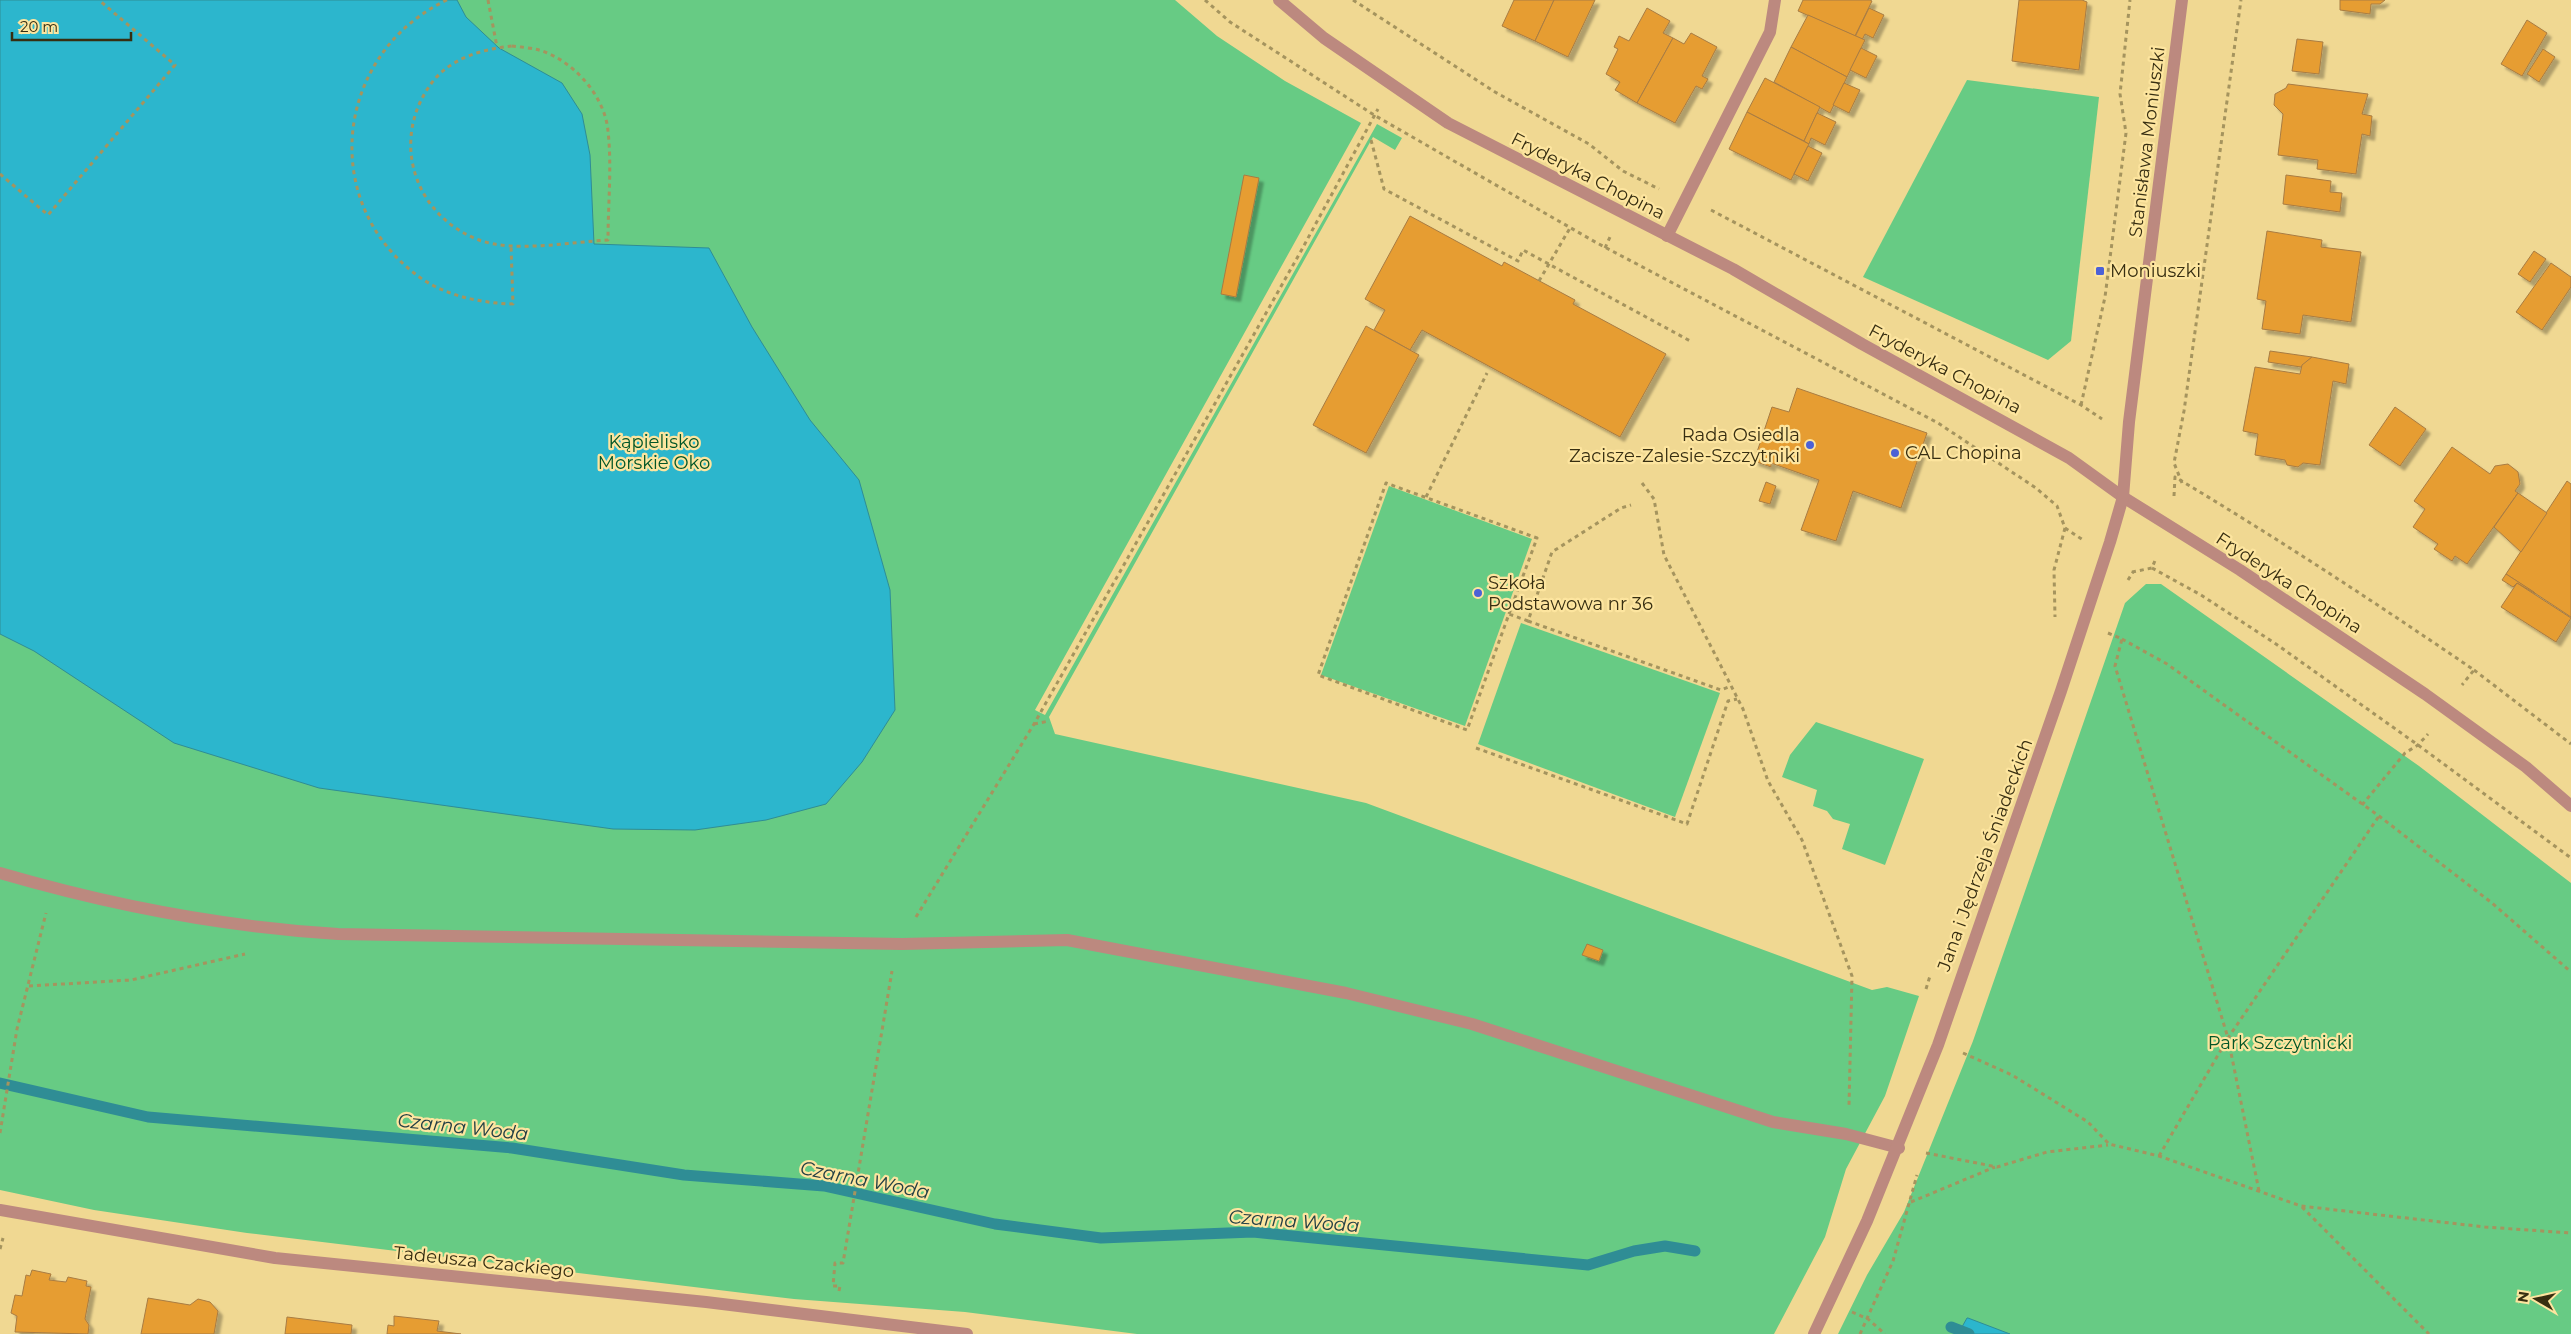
<svg xmlns="http://www.w3.org/2000/svg" width="2571" height="1334" viewBox="0 0 2571 1334" font-family="Montserrat,sans-serif">
<style>
.green{fill:#67cb84}
.water{fill:#2cb6cd;stroke:#2f8d95}
.lines{fill:none;stroke-linecap:round;stroke-linejoin:round}
.stream{stroke:#2f8d95;stroke-width:11}
.building{fill:#e69d33;stroke:#a87c43;filter:url(#shadow)}
.path{stroke:#a5945e;stroke-width:3;stroke-dasharray:4 4;stroke-linecap:butt}
.service{stroke:#bc897f;stroke-width:12}
.pedestrian{stroke:#bc897f;stroke-width:12}
.minor{stroke:#bc897f;stroke-width:12}
.tertiary{stroke:#bc897f;stroke-width:12}
.poi-dot{fill:#4c61d6;stroke:#fde59f;stroke-width:2}
.labels{text-anchor:middle;dominant-baseline:central;stroke-width:4.5;stroke-linejoin:round;paint-order:stroke}
.street-label{font-size:18px;fill:#372e11;stroke:#fde59f}
.poi-label{font-size:18px;fill:#372e11;stroke:#fde59f;text-anchor:start}
.park-label{font-size:18px;fill:#035628;stroke:#fde59f}
.water-label{font-size:19px;font-style:italic;fill:#244045;stroke:#fde59f}
</style>
<defs>
<filter id="shadow"><feDropShadow dx="4.5" dy="4.5" stdDeviation="1" flood-color="#0004"/></filter>
</defs>
<rect width="100%" height="100%" fill="#f0d892"/>
<g class="green">
<path d="M0,0H1175L1217,36L1285,81L1361,123L1035,710L1045,715L1377,124L1402,138L1395,150L1373,137L1049,717L1055,734L1366,803L1872,990L1887,987L1919,996L1885,1096L1846,1169L1825,1237L1774,1334H1137L965,1312L794,1299L247,1233L94,1210L0,1190Z"/>
<path d="M1967,80L2099,97L2071,341L2048,360L1863,277Z"/>
<path d="M1389,486L1532,539L1465,726L1321,675Z"/>
<path d="M2146,584H2161L2419,766L2571,883V1334H1838L1867,1275L1904,1212L1973,1041L2125,603Z"/>
<path d="M1521,623L1720,693L1675,817L1478,744Z"/>
<path d="M1816,722L1924,759L1885,865L1842,849L1850,824L1833,819L1827,811L1813,806L1817,790L1782,777L1790,755Z"/>
</g>
<g class="water">
<path d="M0,0H457L466,17L499,48L562,83L582,114L590,155L594,244L709,248L752,327L810,420L859,480L890,590L895,710L862,762L826,804L766,820L695,830L613,829L319,788L174,743L34,651L0,634Z"/>
<path d="M1967,1318H1968L2010,1334H1958Z"/>
</g>
<g class="lines">
<g class="stream">
<path d="M0,1083L148,1117L512,1148L684,1175L824,1186L995,1224L1101,1238L1253,1232L1588,1265L1634,1251L1665,1246L1695,1251"/>
<path d="M1951,1327L1969,1334"/>
</g>
</g>
<g class="building">
<path d="M1514,0H1554L1535,41L1502,26Z"/>
<path d="M1554,0H1595L1568,57L1535,41Z"/>
<path d="M1803,0H1870L1872,1L1855,36L1798,11Z"/>
<path d="M2019,0H2082L2087,2L2079,70L2012,61Z"/>
<path d="M2340,0H2385L2380,4H2371L2370,14L2340,10Z"/>
<path d="M1647,8L1670,21L1663,33L1673,38L1637,103L1615,90L1620,82L1606,74L1618,49L1614,47L1619,36L1629,41Z"/>
<path d="M1869,8L1884,15L1873,38L1865,34L1862,40L1855,37Z"/>
<path d="M1808,15L1865,40L1847,77L1791,47Z"/>
<path d="M2527,20L2547,33L2522,76L2501,64Z"/>
<path d="M1691,33L1717,47L1702,76L1708,79L1702,89L1696,86L1675,123L1637,103L1673,38L1684,44Z"/>
<path d="M2297,39L2323,42L2319,74L2292,71Z"/>
<path d="M1791,47L1847,77L1830,113L1774,82Z"/>
<path d="M1861,48L1877,56L1866,78L1850,70Z"/>
<path d="M2543,49L2555,57L2539,82L2527,74Z"/>
<path d="M1765,78L1820,107L1804,141L1747,112Z"/>
<path d="M1844,83L1860,90L1849,113L1833,105Z"/>
<path d="M2288,84L2368,94L2362,114L2372,116L2370,136L2362,134L2356,174L2317,169L2318,160L2278,155L2283,114L2274,105L2275,94L2286,88Z"/>
<path d="M1747,112L1809,144L1791,180L1729,149Z"/>
<path d="M1817,113L1836,122L1825,145L1811,138L1809,144L1804,141Z"/>
<path d="M1808,146L1822,153L1808,181L1794,174Z"/>
<path d="M1244,175L1259,178L1236,297L1221,294Z"/>
<path d="M2286,175L2331,181L2330,192L2342,193L2340,212L2283,204Z"/>
<path d="M1410,216L1502,266L1504,262L1575,300L1573,304L1666,354L1620,437L1422,330L1410,350L1374,330L1385,310L1365,299Z"/>
<path d="M2267,231L2322,240L2321,247L2361,252L2351,322L2303,315L2300,334L2262,329L2266,301L2257,299Z"/>
<path d="M2534,251L2546,259L2530,282L2518,274Z"/>
<path d="M2551,263L2571,277V287L2542,330L2516,312Z"/>
<path d="M1366,326L1419,355L1366,453L1313,425Z"/>
<path d="M2270,351L2312,357L2301,367L2268,362Z"/>
<path d="M2312,357L2349,364L2346,384L2333,381L2320,465L2303,463L2298,467L2287,465L2285,460L2255,455L2258,434L2243,431L2255,367L2300,374L2302,365Z"/>
<path d="M1797,388L1927,433L1901,508L1853,491L1836,541L1801,530L1819,480L1771,463V467L1754,461L1772,407L1789,412Z"/>
<path d="M2395,407L2426,429L2400,466L2369,445Z"/>
<path d="M2452,447L2490,474L2495,466L2508,464L2518,472L2520,484L2515,491L2518,493L2467,564L2455,556L2452,561L2434,549L2438,544L2413,527L2425,509L2414,501Z"/>
<path d="M2567,481L2571,484V617L2506,574Z"/>
<path d="M1766,482L1776,486L1770,504L1759,501Z"/>
<path d="M2518,493L2547,513L2521,552L2494,527Z"/>
<path d="M2506,574L2534,592L2536,594L2517,583L2513,587L2502,580Z"/>
<path d="M2517,583L2571,618L2556,642L2501,607Z"/>
<path d="M1587,944L1603,950L1599,961L1582,955Z"/>
<path d="M32,1270L51,1274L49,1280L66,1282L68,1277L87,1281L86,1286L91,1287L85,1319L89,1325L88,1334L15,1332L17,1316L11,1313L15,1295L22,1296L26,1275L30,1276Z"/>
<path d="M148,1298L190,1305L198,1299L210,1302L218,1311L214,1334H141Z"/>
<path d="M394,1316L439,1321L437,1331L461,1334H387L388,1325L394,1326Z"/>
<path d="M287,1317L352,1325L351,1334H285Z"/>
</g>
<g class="lines">
<g class="path">
<path d="M447,0C338,51 317,197 414,273C441,295 479,303 513,304L511,245"/>
<path d="M488,0L497,47"/>
<path d="M1205,0L1230,22L1374,115L1597,243L1938,423L2036,488L2057,506L2065,528L2054,570L2055,617"/>
<path d="M1353,0L1495,92L1589,144L1623,171L1659,189"/>
<path d="M512,46C521,47 531,48 539,50C573,60 605,96 608,131C612,167 608,204 608,240C570,242 514,253 479,240C412,215 389,136 434,80C453,57 484,49 512,46Z"/>
<path d="M1371,140L1384,189L1518,261L1523,250L1692,342"/>
<path d="M0,174L48,215L175,65L99,0"/>
<path d="M1711,210L2081,405L2102,419"/>
<path d="M1605,248L1610,237"/>
<path d="M1539,281L1570,228"/>
<path d="M2081,405L2105,297L2126,133L2120,94L2130,0"/>
<path d="M1642,483L1654,499L1664,555L1743,709L1768,781L1802,840L1852,976L1849,1106"/>
<path d="M2182,483L2174,463L2184,411L2241,0"/>
<path d="M2174,496L2175,477C2277,538 2376,603 2474,670L2462,685"/>
<path d="M1426,497L1487,373"/>
<path d="M2065,528L2083,540"/>
<path d="M2152,568L2201,595L2276,644L2418,745L2571,858"/>
<path d="M2132,572L2152,568L2156,558"/>
<path d="M2128,580L2133,572"/>
<path d="M1509,614L1537,538L1386,483L1318,675L1467,730L1509,614L1528,621L1552,552L1621,508L1631,505"/>
<path d="M1528,621L1721,690L1731,686"/>
<path d="M2108,633L2122,639L2115,666L2228,1038L2259,1191"/>
<path d="M2122,639L2167,664L2379,816L2492,903L2571,972"/>
<path d="M2474,670L2571,744"/>
<path d="M1034,724L1049,721"/>
<path d="M1476,748L1687,824L1728,701L1737,699"/>
<path d="M2362,805L2405,753L2418,745L2428,734"/>
<path d="M916,917L1034,724L1301,251L1378,109"/>
<path d="M29,986L131,980L245,954"/>
<path d="M1926,989L1930,976"/>
<path d="M1963,1053L2012,1075L2088,1122L2109,1144L2159,1156L2301,1206L2485,1227L2571,1233"/>
<path d="M0,1133L17,1029L46,913"/>
<path d="M1926,1153L1997,1167L2047,1152L2108,1145"/>
<path d="M2159,1156L2228,1038L2379,816"/>
<path d="M1911,1202L1995,1167"/>
<path d="M2302,1207L2429,1334"/>
<path d="M0,1249L3,1238"/>
<path d="M839,1291L840,1286H833L835,1263H843L892,971"/>
<path d="M1852,1312L1868,1319L1885,1334"/>
<path d="M1860,1334L1893,1261L1917,1175"/>
</g>
<g class="service">
<path d="M1667,236L1770,32L1775,0"/>
<path d="M1509,1036L1773,1122L1846,1134L1899,1148"/>
</g>
<path class="pedestrian" d="M0,873C110,905 224,927 338,934L902,944L1067,940L1346,993L1472,1024L1509,1036"/>
<g class="minor">
<path d="M1279,0L1324,38L1448,123L1733,269L1862,344L2069,458L2123,497L2240,570L2425,694L2526,767L2571,806"/>
<path d="M0,1210L275,1258L706,1302L967,1334"/>
</g>
<path class="tertiary" d="M1814,1334L1867,1221L1938,1045L2061,691L2110,542L2123,497L2129,422L2182,0"/>
</g>
<g class="poi-dot">
<rect x="2095" y="266" width="10" height="10" rx="2.5"/>
<circle cx="1810" cy="445" r="5"/>
<circle cx="1895" cy="453" r="5"/>
<circle cx="1478" cy="593" r="5"/>
</g>
<g class="labels">
<g class="street-label">
<text transform="translate(2147 142) rotate(-83)">Stanisława Moniuszki</text>
<text transform="translate(1588 176) rotate(27)">Fryderyka Chopina</text>
<text transform="translate(1945 369) rotate(28)">Fryderyka Chopina</text>
<text transform="translate(2289 583) rotate(33)">Fryderyka Chopina</text>
<text transform="translate(1985 855) rotate(-70)">Jana i Jędrzeja Śniadeckich</text>
<text transform="translate(484 1262) rotate(6)">Tadeusza Czackiego</text>
</g>
<g class="poi-label">
<text x="2110" y="271">Moniuszki</text>
<text x="1800" y="435" text-anchor="end">Rada Osiedla<tspan x="1800" dy="21">Zacisze-Zalesie-Szczytniki</tspan></text>
<text x="1905" y="453">CAL Chopina</text>
<text x="1488" y="583">Szkoła<tspan x="1488" dy="21">Podstawowa nr 36</tspan></text>
</g>
<g class="park-label">
<text x="654" y="442">Kąpielisko<tspan x="654" dy="21">Morskie Oko</tspan></text>
<text x="2280" y="1043">Park Szczytnicki</text>
</g>
<g class="water-label">
<text transform="translate(463 1127) rotate(6)">Czarna Woda</text>
<text transform="translate(865 1180) rotate(11)">Czarna Woda</text>
<text transform="translate(1294 1221) rotate(4)">Czarna Woda</text>
</g>
</g>
<g transform="translate(2536 1299) rotate(279)" stroke="#fde59f" stroke-width="4" paint-order="stroke">
<path d="M0-4L9 19L0 12L-9 19Z" fill="#372e11"/>
<text y="-8" font-size="14" font-weight="bold" text-anchor="middle" fill="#372e11">N</text>
</g>
<path d="M12 32v8h119v-8" fill="none" stroke="#372e11" stroke-width="2.5"/>
<text x="20" y="32" font-size="15" fill="#372e11" stroke="#fde59f" stroke-width="4" paint-order="stroke">20 m</text>
</svg>
